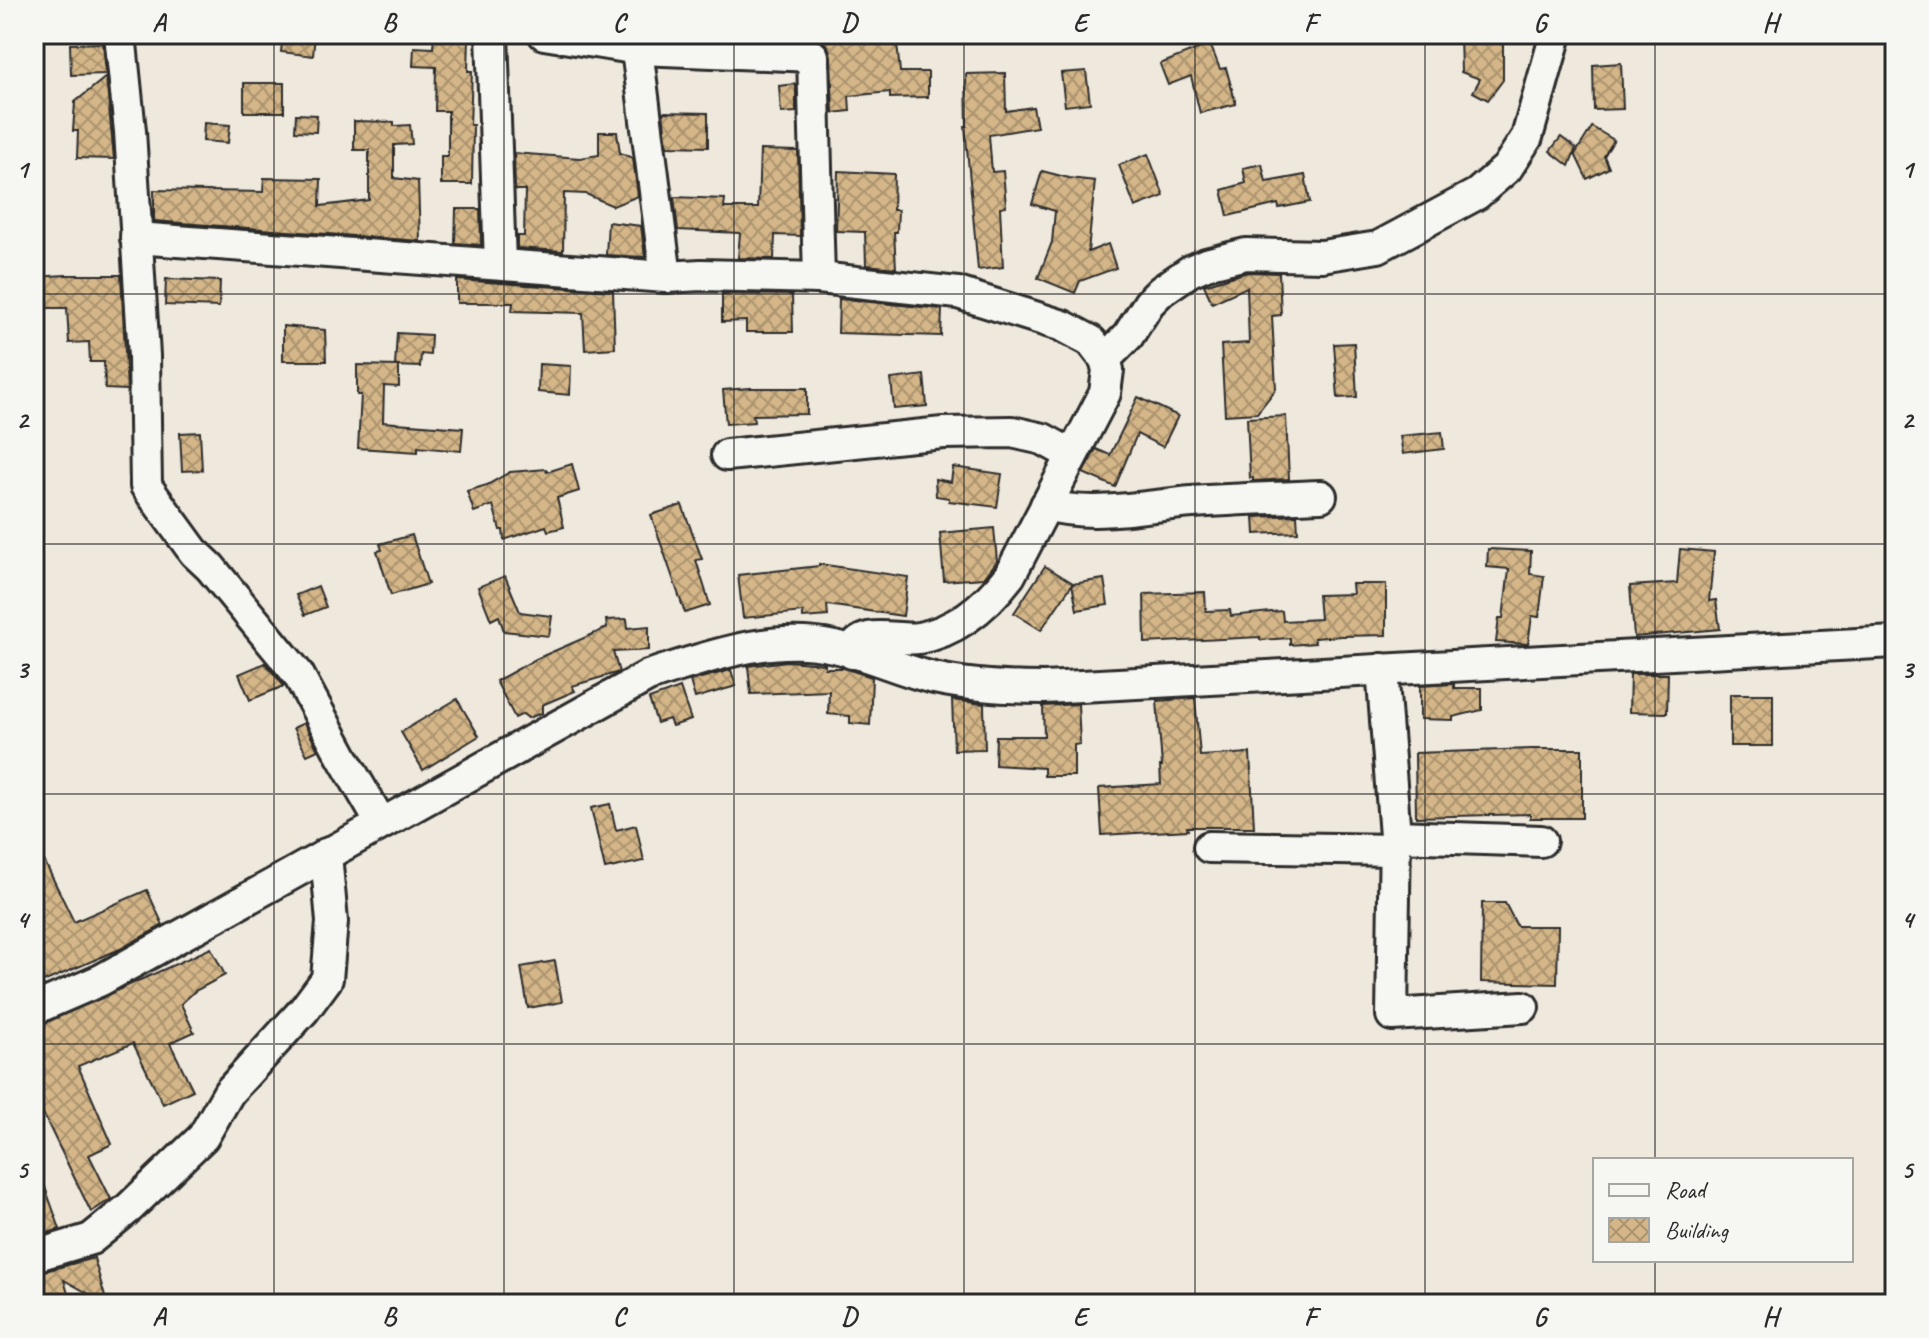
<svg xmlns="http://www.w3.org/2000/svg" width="1929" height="1338" viewBox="0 0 1929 1338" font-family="Caveat,sans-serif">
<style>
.building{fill:url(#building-cross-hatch);stroke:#2b2b2b;stroke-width:2}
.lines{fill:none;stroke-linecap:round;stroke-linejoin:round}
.minor-casing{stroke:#2b2b2b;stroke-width:36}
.minor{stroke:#f6f6f2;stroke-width:30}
.grid{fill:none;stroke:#2b2b2b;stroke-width:2;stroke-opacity:0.55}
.neatline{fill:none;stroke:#2b2b2b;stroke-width:3}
.grid-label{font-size:26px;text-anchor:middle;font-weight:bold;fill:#2b2b2b}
</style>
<defs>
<pattern id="building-cross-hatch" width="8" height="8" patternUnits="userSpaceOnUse" patternTransform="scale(2)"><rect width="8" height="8" fill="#d4b688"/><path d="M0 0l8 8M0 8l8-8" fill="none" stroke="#ac946f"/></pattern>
</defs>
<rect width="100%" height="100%" fill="#efe9dd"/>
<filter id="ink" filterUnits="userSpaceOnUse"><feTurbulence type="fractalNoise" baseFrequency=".0125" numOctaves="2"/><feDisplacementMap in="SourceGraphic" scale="16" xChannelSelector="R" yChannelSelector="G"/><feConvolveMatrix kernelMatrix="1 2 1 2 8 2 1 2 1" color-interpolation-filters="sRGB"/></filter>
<g filter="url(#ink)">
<g class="building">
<path d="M283,34H315L313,56L281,52Z"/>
<path d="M820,34H896L900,72H928V97L890,98V92L849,96L850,111L833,113L831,56L828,46L821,40Z"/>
<path d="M1460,34H1503V80L1488,100L1473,92L1480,79L1461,72Z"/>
<path d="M434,35L469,37L468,71H472L470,125H473L472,184H441V156H448V111H435L436,67L413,66L414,47L433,48Z"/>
<path d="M103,43L106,74L71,75L70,44Z"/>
<path d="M1210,44L1220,69L1226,68L1236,104L1200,113L1191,76L1168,85L1160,64Z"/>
<path d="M1621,63L1623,109L1594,110L1593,65Z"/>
<path d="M1086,71L1090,103L1065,106L1061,73Z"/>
<path d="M1005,73L1006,111L1033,107L1037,127L989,135L992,172L1003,171L1006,206L1000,207L1003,267L978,270L965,126H967L966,74Z"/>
<path d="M106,77L114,159L77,158L78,131H73L75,102Z"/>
<rect x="244" y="83" width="40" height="29"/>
<path d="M796,84V112L781,113L779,86Z"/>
<path d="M663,112L708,113V147L667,146Z"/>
<path d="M296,114L317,115L316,132L295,131Z"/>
<path d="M354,121L394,122V126L410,125L412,144L394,145V178L418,181L420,241L154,221V190L263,192L264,178L321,179L320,206L369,200V150H354Z"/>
<path d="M204,123L230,125L228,143L203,141Z"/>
<path d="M1592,127L1614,140L1604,156L1609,168L1587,179L1575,154Z"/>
<path d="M599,132H617L620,153L633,158L638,196L613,206L586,194L564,193L563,251L517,248V236H524L525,190H515L514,153L580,158L599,155Z"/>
<path d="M1561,137L1576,148L1569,166L1550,151Z"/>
<path d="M760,150L798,151L800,236L775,235L774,259L738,258L740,233L678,230L674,197L725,199L724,208H758Z"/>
<path d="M1148,154L1164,196L1135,207L1119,165Z"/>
<path d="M1262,164L1266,182L1305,175L1310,202L1279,208L1278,204L1228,216L1222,190L1246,183L1243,168Z"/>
<path d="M838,171L894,174L893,210H898L897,232H894L896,268L866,265L865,232L836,231Z"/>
<path d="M1042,171L1069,178L1095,181L1088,252L1108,244L1116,268L1080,281L1075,293L1038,278L1052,242L1055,211L1032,204Z"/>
<path d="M456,209H480L481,245L455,243Z"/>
<path d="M608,222L641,226L645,257L606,255Z"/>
<path d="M1248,272L1279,273L1281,315L1272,316L1276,389L1257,413L1225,415L1221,345L1249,343L1247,287L1212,303L1204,285Z"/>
<path d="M66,275H121L127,390L105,389L104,362H90L89,342L69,343L67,308H34V277Z"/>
<path d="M166,279L220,281L219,307L165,305Z"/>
<path d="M457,280L613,291L615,348L585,350L583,313L512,311L513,303H457Z"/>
<path d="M722,294L792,295L793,332H746V321L722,322Z"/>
<path d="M839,299L942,309L941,336L838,333Z"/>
<path d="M283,326L325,330L326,361H283Z"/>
<path d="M397,333L431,335L430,355L421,354L420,367L395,366Z"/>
<path d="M1354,343L1357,397L1338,398L1334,344Z"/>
<path d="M539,364L571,366L570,395L538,392Z"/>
<path d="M357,365L399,366V387L384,386L383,422L463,428L461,451L418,447V452L358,448L361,395H357Z"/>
<path d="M924,375L927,406L894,409L891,379Z"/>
<path d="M751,388H807V414L753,415L754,422L726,424L723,390Z"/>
<path d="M1138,397L1178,416L1163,447L1137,434L1115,487L1083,473L1096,449L1110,455Z"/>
<path d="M1286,416L1289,479L1253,481V478H1250L1247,418Z"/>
<path d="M200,432L202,470L182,471L180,433Z"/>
<path d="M1442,432L1444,449L1403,454L1400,436Z"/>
<path d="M572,464L579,491L557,498L564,527L548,531L546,526L504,540L503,530H500L493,505L474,512L467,491L487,485L510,472L546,469L547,472Z"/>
<path d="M953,467L1002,474L997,507L949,501V498L936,496L935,479L951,482Z"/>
<path d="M682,505L702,559L696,560L710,605L685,613L651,515Z"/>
<path d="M1297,515L1298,532L1255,534L1254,517Z"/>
<path d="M994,528L997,561L984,578L944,581L940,533Z"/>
<path d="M412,535L428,584L391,595L377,551L382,550L380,544Z"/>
<path d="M1488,549L1531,551L1530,574L1544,576L1539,617L1532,616L1528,644L1496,642L1499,618H1503L1509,569L1487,567Z"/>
<path d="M1680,549L1714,552L1709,601L1716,600L1720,629L1634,637L1630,586L1677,583Z"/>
<path d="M819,564L908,577L903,616L827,605L828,616L803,618V612L743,618L738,575L819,566Z"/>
<path d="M1045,566L1073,583L1041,630L1014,613Z"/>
<path d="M505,576L520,612L552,616L549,636L504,631L499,616L491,620L478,587Z"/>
<path d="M1104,579L1108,605L1077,610L1072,584Z"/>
<path d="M1352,584H1386V635L1342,636L1314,638L1315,643L1290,645V638L1260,640V637L1145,643L1144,594L1205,592L1206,611L1230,610L1231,616L1282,611L1283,621L1320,619L1318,595L1353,594Z"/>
<path d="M318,586L326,607L305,615L296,595Z"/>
<path d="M627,619L628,628L649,626V650L613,652L619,672L572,686L575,691L542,705V713L528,718L523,714L515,718L496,681L536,659L607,628L606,620Z"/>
<path d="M787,661L825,664V668H843L872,677L870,725L850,723V716L828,714L829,691L751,694L748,666Z"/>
<path d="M265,663L284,686L250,700L239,674Z"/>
<path d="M731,670L736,686L695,698L690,681Z"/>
<path d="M1630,674H1668L1667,713L1629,712Z"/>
<path d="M1454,684V688H1482V710L1453,717V720L1420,719V686Z"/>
<path d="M680,688L691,720L672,726L669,719L657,723L649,699Z"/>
<rect x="1730" y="694" width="43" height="52"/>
<path d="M1195,698L1200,756L1250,753L1254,827H1187L1188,830L1102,835L1099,788L1161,784L1160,766H1162L1157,701Z"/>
<path d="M457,699L479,736L423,770L401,732Z"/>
<path d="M952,700L984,704L985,749L954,750Z"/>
<path d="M1078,704L1080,744L1074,745V776H1044V768L995,765L996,736H1044L1043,706Z"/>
<path d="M304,723L318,750L307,755L293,728Z"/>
<path d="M1531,749H1582V818H1530V814L1416,817L1415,753Z"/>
<path d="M610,804L616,830L636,825L644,861L605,869L591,808Z"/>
<path d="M34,840L74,922L147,890L163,925L120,949L34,986Z"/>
<path d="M1482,903H1505L1517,926H1558L1557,984L1481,982Z"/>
<path d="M211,948L225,975L195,991L181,1004L194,1032L170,1043L193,1090L163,1104L133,1043L78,1066L112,1144L89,1155L111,1199L91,1212L34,1095V1028Z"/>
<path d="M555,961L562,1002L528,1008L521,967Z"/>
<path d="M36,1162L60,1229L35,1237L34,1163Z"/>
<path d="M94,1258L107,1304L64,1280L71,1304H34V1274Z"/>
</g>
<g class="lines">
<defs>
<g id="minor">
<path d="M120,34L130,131L144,356L146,486L194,552L210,567L298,674L343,758L381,823"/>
<path d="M492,34L500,264"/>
<path d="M544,34L639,49L813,56L819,278"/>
<path d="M635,34L666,277"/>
<path d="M136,238L666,277L701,275L819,278L958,293L1063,326L1091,341L1105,359L1108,370L1105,393L1010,575C987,605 958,631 919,638C897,642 861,626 852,653"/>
<path d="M1105,359L1128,336L1149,303L1161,291L1190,271L1206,264L1246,254L1322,256L1378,247L1477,194L1507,168L1527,137L1556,34"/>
<path d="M727,455L943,433L1012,432L1043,439L1072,455"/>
<path d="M1046,505C1092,518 1145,506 1192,502C1235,499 1278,498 1321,496"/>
<path d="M1382,669L1395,836L1392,1015L1523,1007"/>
<path d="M1395,836L1541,841"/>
<path d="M1209,847L1395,850"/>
<path d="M34,1009L101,980L648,676C708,657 770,633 834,647C868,654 900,670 934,678C971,686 1006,688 1044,688L1895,642"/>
<path d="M34,1256L91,1239L129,1208L203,1137L229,1092L304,1010L327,979L332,922L326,854"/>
</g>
</defs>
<use href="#minor" class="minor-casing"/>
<use href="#minor" class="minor"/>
</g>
</g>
<path class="grid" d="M274,34V1304M504,34V1304M734,34V1304M964,34V1304M1195,34V1304M1425,34V1304M1655,34V1160M34,294H1895M34,544H1895M34,794H1895M34,1044H1895M1655,1260V1304"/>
<rect width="1929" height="1338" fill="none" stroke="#f6f6f2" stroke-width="88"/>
<rect x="1593" y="1158" width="260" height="104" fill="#f6f6f2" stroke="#a5a5a2" stroke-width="2"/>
<rect x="1609" y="1184" width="40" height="12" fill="#f6f6f2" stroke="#a5a5a2" stroke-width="2"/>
<text x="1665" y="1198" font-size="24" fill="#2b2b2b">Road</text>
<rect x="1609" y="1218" width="40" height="24" fill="url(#building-cross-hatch)" stroke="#a5a5a2" stroke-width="2"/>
<text x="1665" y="1238" font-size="24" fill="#2b2b2b">Building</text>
<rect x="44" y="44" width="1841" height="1250" class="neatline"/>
<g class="grid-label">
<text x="159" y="31">A</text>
<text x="389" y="31">B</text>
<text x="619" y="31">C</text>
<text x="849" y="31">D</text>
<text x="1080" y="31">E</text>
<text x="1310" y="31">F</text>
<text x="1540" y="31">G</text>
<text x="1770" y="31">H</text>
<text x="22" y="178">1</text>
<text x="1907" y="178">1</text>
<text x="22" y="428">2</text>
<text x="1907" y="428">2</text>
<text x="22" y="678">3</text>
<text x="1907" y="678">3</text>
<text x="22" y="928">4</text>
<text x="1907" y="928">4</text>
<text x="22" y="1178">5</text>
<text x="1907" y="1178">5</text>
<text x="159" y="1325">A</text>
<text x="389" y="1325">B</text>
<text x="619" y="1325">C</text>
<text x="849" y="1325">D</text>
<text x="1080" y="1325">E</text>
<text x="1310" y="1325">F</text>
<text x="1540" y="1325">G</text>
<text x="1770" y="1325">H</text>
</g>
</svg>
